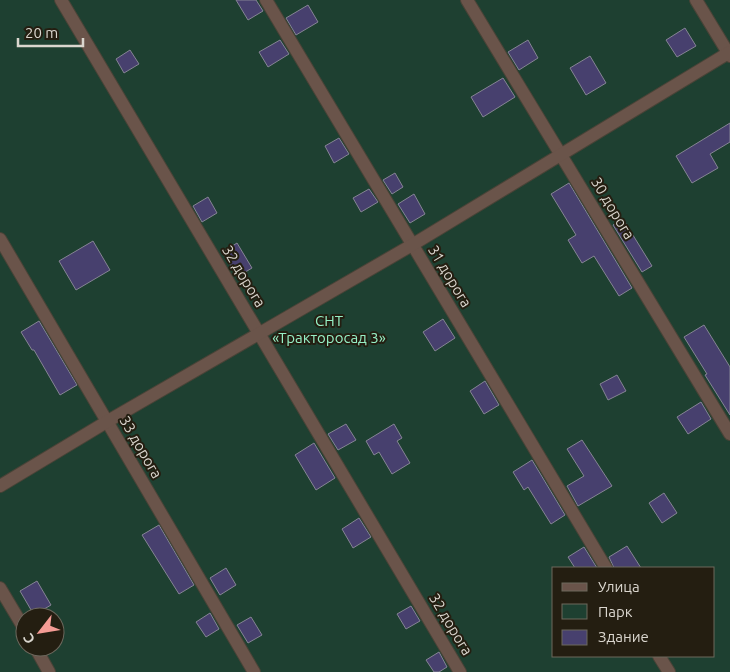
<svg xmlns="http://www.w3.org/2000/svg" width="730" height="672" viewBox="0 0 730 672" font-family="Ubuntu,sans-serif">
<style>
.green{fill:#1e4031;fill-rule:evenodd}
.building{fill:#47406e;stroke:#858494}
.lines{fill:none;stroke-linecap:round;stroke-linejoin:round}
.street-casing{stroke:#494337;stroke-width:14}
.street{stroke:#6a544a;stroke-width:12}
.labels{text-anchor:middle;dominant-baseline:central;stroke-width:4;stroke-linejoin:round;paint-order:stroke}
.street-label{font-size:15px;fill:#dad6ce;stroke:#241e11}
.park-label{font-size:15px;fill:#95efc5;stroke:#241e11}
</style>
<rect width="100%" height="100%" fill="#2d271a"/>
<path class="green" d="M0,0H730V672H0ZM554,568H714V656H554ZM25,617H55V647H25Z"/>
<g class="building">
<path d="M236,0H256L263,11L248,20Z"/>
<path d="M308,5L318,22L296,35L286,18Z"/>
<path d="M685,28L696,46L677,57L666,40Z"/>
<path d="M280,40L289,54L268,67L259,52Z"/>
<path d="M528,40L538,58L519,70L508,52Z"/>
<path d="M130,50L139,64L124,73L116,59Z"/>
<path d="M590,56L606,83L586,95L570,68Z"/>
<path d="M503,78L515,97L483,117L471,97Z"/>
<path d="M730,123V142L710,154L718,168L692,183L676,156Z"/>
<path d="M339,138L349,154L334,163L325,146Z"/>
<path d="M395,173L403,187L392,194L383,180Z"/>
<path d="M569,183L632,288L619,296L594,256L582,263L568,240L576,235L551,194Z"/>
<path d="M369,189L378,202L361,212L353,198Z"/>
<path d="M414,194L425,214L410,223L398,204Z"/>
<path d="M208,197L217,213L202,222L193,206Z"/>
<path d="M623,219L652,266L642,272L613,225Z"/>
<path d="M93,241L110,270L76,290L59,261Z"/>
<path d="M237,243L252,268L237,277L223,252Z"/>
<path d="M443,319L455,338L435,351L423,332Z"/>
<path d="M39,321L77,385L60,395L34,350H32L21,332Z"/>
<path d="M704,325L730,367V415L705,375L707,374L684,337Z"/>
<path d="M617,375L626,391L608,400L600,384Z"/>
<path d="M485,381L499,405L484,414L470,391Z"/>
<path d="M701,402L711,419L688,434L677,417Z"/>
<path d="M346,424L356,440L338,450L328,434Z"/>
<path d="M394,424L402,438L397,441L410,463L392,474L379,452L374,455L366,441Z"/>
<path d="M582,440L612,486L578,506L567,486L584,476L567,449Z"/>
<path d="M314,443L335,478L316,490L295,455Z"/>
<path d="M532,460L565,515L551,524L528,487L524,490L513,472Z"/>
<path d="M664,493L677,513L662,523L649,503Z"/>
<path d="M359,518L371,537L353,548L342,529Z"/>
<path d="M159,525L194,585L179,594L142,535Z"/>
<path d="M627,546L641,568H614L609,557Z"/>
<path d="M584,547L597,568H575L568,557Z"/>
<path d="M226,568L236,585L220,595L210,578Z"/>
<path d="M37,581L51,605L34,615L20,591Z"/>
<path d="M411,606L420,621L406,629L397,614Z"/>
<path d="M210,613L219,629L206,637L196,622Z"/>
<path d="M251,617L262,635L248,643L237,625Z"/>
<path d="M439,652L447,667L439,672H434L426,660Z"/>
</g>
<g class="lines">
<defs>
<g id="street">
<path d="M61,0L460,672"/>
<path d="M266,0L606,568"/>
<path d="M467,0L730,434"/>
<path d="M696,0L730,56"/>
<path d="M0,239L254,672"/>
<path d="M0,486L108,421L412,245L730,52"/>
<path d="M0,588L25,630"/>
<path d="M35,647L49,672"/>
<path d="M659,656L669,672"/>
</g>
</defs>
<use href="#street" class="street-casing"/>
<use href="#street" class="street"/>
</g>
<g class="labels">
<g class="street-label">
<text transform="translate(613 208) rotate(59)">30 дорога</text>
<text transform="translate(244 276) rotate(59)">32 дорога</text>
<text transform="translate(450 276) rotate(59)">31 дорога</text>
<text transform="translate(141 447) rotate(60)">33 дорога</text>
<text transform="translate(451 624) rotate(59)">32 дорога</text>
</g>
<g class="park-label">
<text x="329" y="320">СНТ<tspan x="329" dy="17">«Тракторосад 3»</tspan></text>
</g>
</g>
<rect x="552" y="567" width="162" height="90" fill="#241e11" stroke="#6d685d"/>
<rect x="562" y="583" width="25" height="8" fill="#6a544a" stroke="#6d685d"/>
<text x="598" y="592" font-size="15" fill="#dad6ce">Улица</text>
<rect x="562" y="604" width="25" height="15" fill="#1e4031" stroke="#6d685d"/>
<text x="598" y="617" font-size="15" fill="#dad6ce">Парк</text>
<rect x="562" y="630" width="25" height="15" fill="#47406e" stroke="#6d685d"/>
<text x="598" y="642" font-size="15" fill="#dad6ce">Здание</text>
<g transform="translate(40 632) rotate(239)"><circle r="24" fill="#241e11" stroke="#6d685d"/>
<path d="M0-4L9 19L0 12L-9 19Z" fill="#f59c95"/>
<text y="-8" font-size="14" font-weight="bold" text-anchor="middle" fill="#dad6ce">С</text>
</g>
<path d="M18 38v8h65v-8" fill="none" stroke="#dad6ce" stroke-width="2.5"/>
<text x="25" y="38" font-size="15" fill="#dad6ce" stroke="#241e11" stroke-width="4" paint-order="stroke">20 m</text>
</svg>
